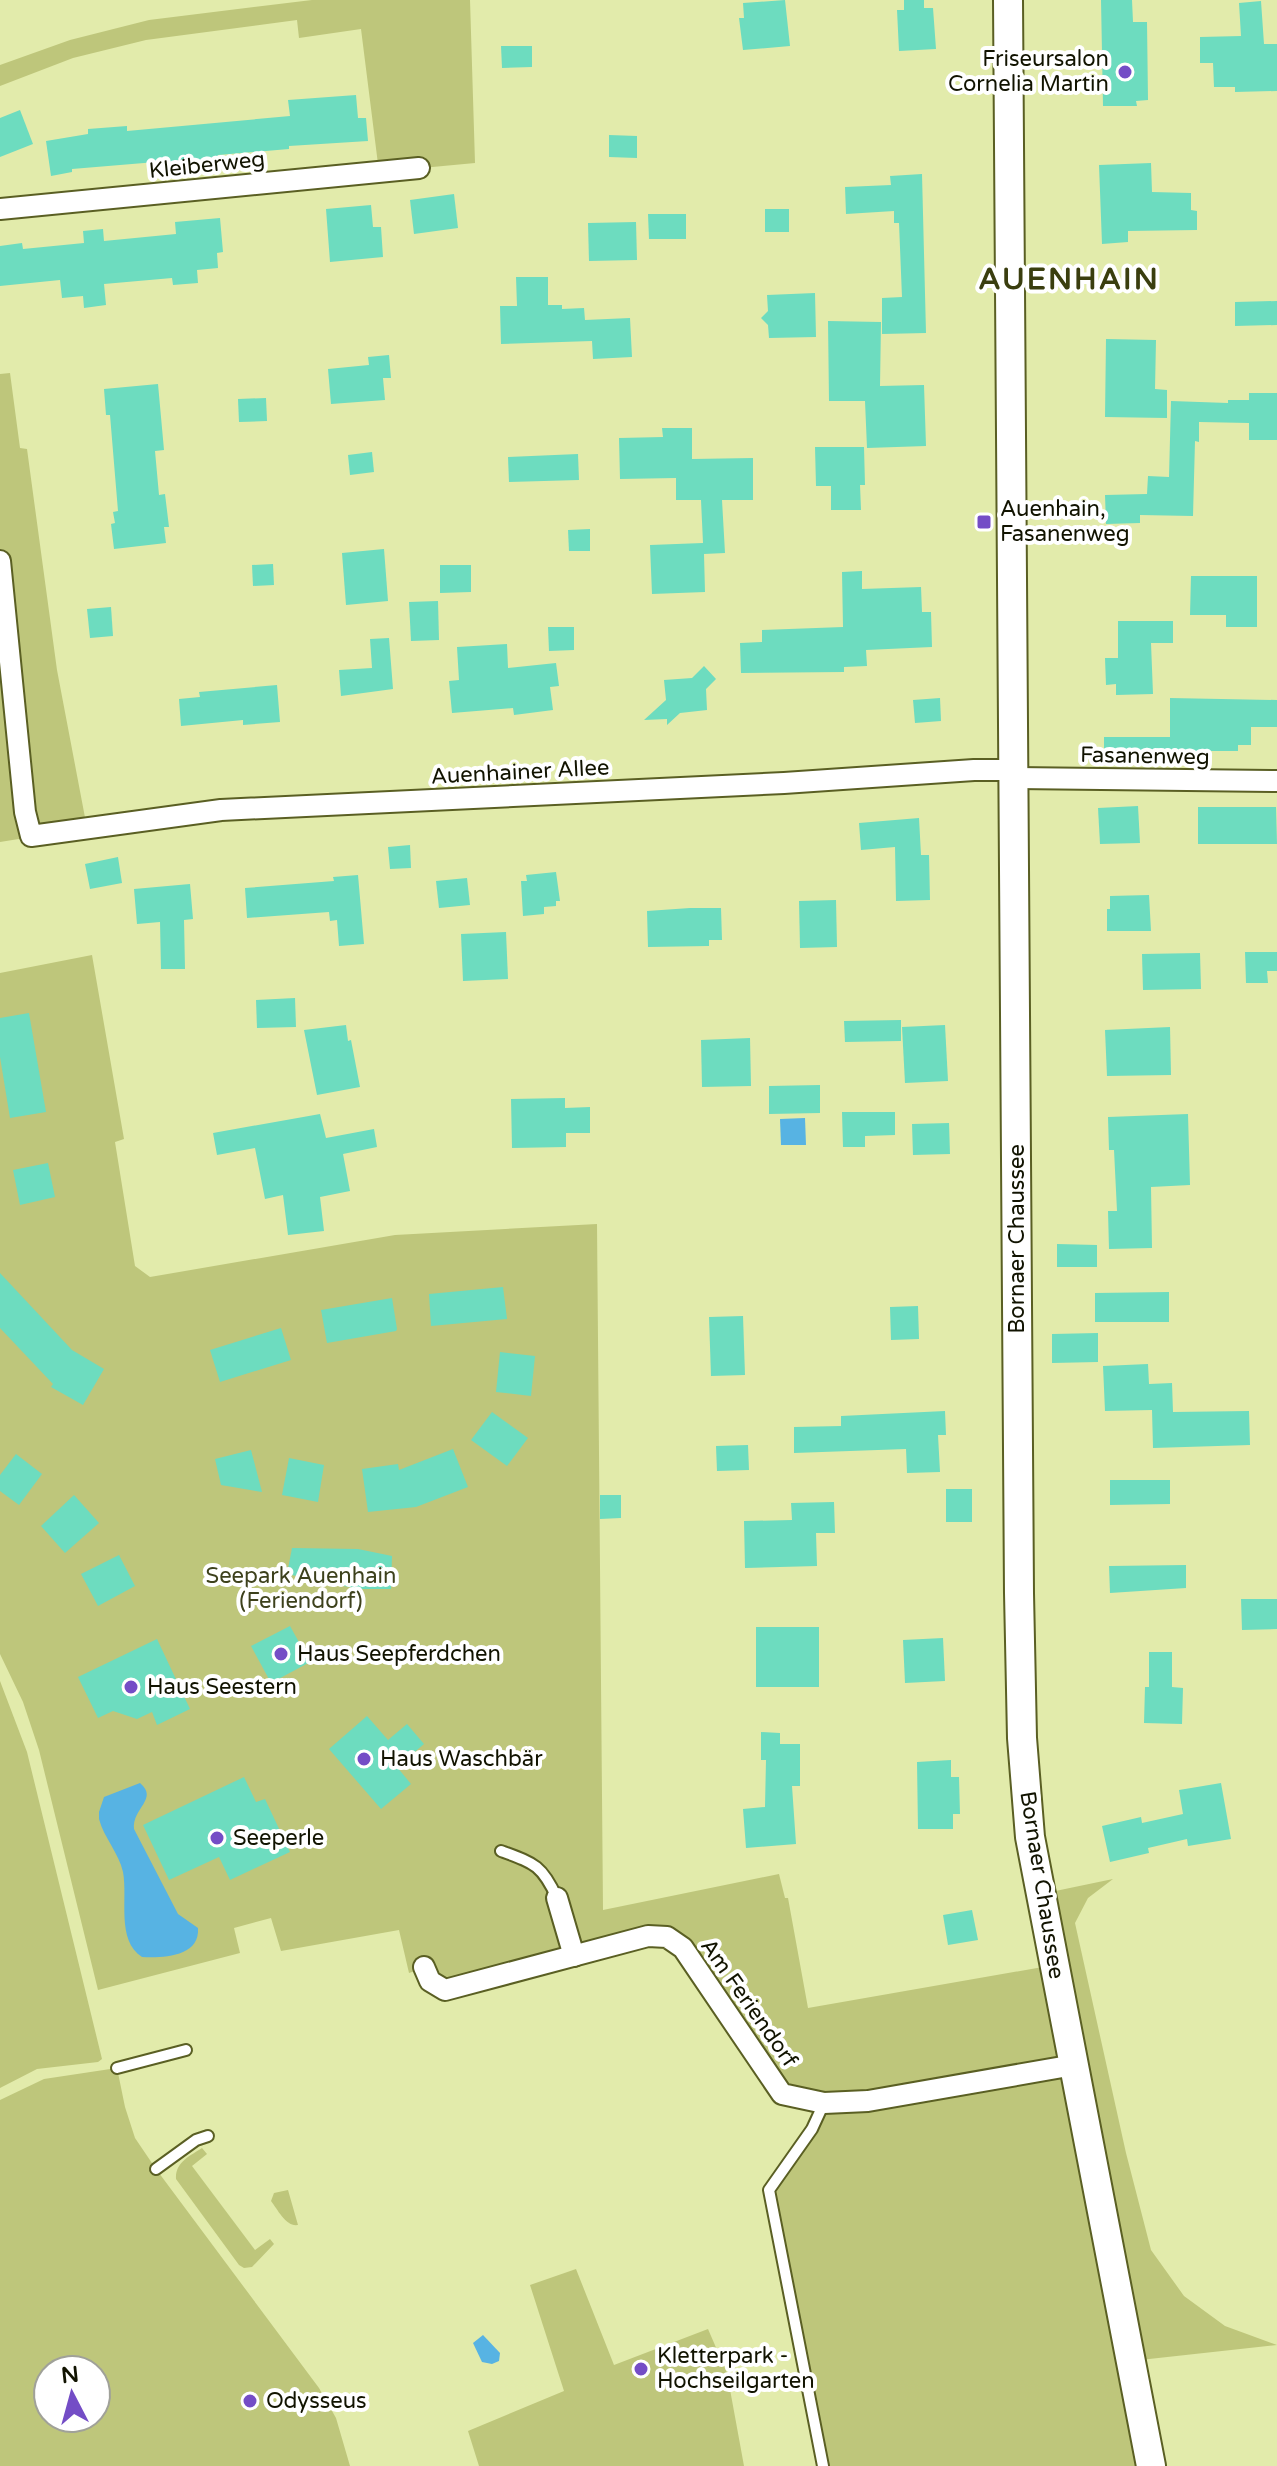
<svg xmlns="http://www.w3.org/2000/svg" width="1277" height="2466" viewBox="0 0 1277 2466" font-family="'Varela Round',sans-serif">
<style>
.green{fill:#bec67b;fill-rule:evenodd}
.water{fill:#57b3e3}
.building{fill:#6ddcbf}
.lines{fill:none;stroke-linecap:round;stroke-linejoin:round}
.lane-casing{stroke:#5a5f23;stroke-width:14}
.street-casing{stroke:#5a5f23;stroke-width:24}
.secondary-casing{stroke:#5a5f23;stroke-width:32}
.lane{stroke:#fff;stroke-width:10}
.street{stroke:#fff;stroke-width:20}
.secondary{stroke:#fff;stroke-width:28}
.poi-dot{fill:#744dc6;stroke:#fff;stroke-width:3}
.labels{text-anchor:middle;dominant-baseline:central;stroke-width:8;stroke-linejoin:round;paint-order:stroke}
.poi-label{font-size:22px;fill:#111300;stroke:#fff;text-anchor:start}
.street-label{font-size:22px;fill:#111300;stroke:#fff}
.park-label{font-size:22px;fill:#3d411c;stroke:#fff}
.district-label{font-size:30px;font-weight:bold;letter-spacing:2px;fill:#3a3e0f;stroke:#fff}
</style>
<rect width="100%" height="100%" fill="#e2ebab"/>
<g class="green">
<path d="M312,0H470L475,163L379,172L361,29L299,38L297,20L146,40L73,58L0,86V65L70,40L149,20Z"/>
<path d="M10,373L20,448L27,449L57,670L87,828L0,842V374Z"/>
<path d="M92,955L124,1139L115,1142L135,1266L150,1277L395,1235L597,1224L603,1910L779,1874L785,1898H788L808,2008L1054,1965L1041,1894L1113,1879L1088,1898L1075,1923L1126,2153L1151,2250L1184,2296L1225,2326L1277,2345L1131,2361L1151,2466H823L769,2190L824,2103L782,2094L667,1937L445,1990L424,1968L409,1973L399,1930L281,1951L271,1918L234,1928L240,1953L98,1990L39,1750L23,1702L0,1654V973Z"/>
<path d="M0,1681L27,1752L102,2059L98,2062L37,2069L0,2088Z"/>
<path d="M117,2068L125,2107L135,2138L156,2169L319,2388L336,2418L350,2466H0V2100L44,2079ZM48,2370H96V2418H48Z"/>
<path d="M202,2148L207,2154L192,2166L255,2250L270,2239L274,2244L252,2267L244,2268L239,2265L176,2179C175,2162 190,2156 202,2148Z"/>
<path d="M288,2190L298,2225C286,2227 278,2210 271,2201L274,2193Z"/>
<path d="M576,2269L614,2365L708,2329L727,2373L744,2466H479L468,2431L564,2391L530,2285Z"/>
</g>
<g class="water">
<path d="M805,1118L806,1145H781L780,1119Z"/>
<path d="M140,1783C159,1799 132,1808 134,1829L178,1914L198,1928C200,1957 163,1958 142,1957C116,1940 128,1899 123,1872C119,1853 104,1838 99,1819V1812L104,1797Z"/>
<path d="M483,2335L500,2353L499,2361L492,2364L482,2362L473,2343Z"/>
</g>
<g class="building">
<path d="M785,0L790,46L743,50L739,18H744L743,3Z"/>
<path d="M904,0H924V8H933L936,49L899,51L897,10H904Z"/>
<path d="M1101,0H1132L1133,22H1147L1148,100L1136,101L1137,106H1103Z"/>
<path d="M1261,1L1264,44H1277V91L1235,92V87H1214L1213,63H1200V37L1241,36L1239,3Z"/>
<path d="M501,46H532V67L502,68Z"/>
<path d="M356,95L358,118H366L368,141L289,146V149L218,155L219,167L169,172L168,161L72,169V172L51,176L46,141L88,134V129L127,126V131L290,116L288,100Z"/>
<path d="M20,110L33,144L0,157V118Z"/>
<path d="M609,135L637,136V158L609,157Z"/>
<path d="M1151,163L1152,192L1191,193V210L1197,211V230L1128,231V242L1102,244L1099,165Z"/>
<path d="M922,174L926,333L882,334V298L902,297L899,223H894V211L846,214L845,187L891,185L890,176Z"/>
<path d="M454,194L458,228L414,234L410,200Z"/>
<path d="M371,205L373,227H381L383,257L330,262L326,209Z"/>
<rect x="765" y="209" width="24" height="23"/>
<path d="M648,214H686V239H649Z"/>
<path d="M220,218L223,252L217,253L218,268L197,270L198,283L173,285L172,278L104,284L106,305L84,308L83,296L62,298L60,280L0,286V246L22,243L23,249L84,243L83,231L103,229L104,241L176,234L175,222Z"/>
<path d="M636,222L637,260L589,261L588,223Z"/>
<path d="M516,277H548V305H562V309L584,308L585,320L630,318L632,357L593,359L592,341L501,344L500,306H517Z"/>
<path d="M815,293L816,337L769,338L768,325L761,318L768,311L767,295Z"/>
<path d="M1277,301V325L1235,326V302Z"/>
<path d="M828,321L881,322L880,386L924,385L926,446L867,448L865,401H829Z"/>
<path d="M1106,339L1156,340L1155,389L1167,390V418L1105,417Z"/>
<path d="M389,355L391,378H383L385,400L331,404L328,369L369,365L368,357Z"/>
<path d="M158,384L164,450L155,451L159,495L165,494L169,527H164L166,543L114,549L111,524L115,523L113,512L118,511L110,415H106L104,389Z"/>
<path d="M1249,393H1277V440H1249V423L1199,422V442L1195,441L1193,516L1140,515V523L1106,524L1105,495L1147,494L1148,476L1169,477L1171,401L1228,403V400H1249Z"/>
<path d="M266,398L267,421L239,422L238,399Z"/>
<path d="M662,428H692V459L753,458V500H722L725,553L704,554L705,592L652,594L650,545L703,543L701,500H676V478L620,479L619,438L663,437Z"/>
<path d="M815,447H864L865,485H860L861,510H831V486H816Z"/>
<path d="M372,452L374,472L350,475L348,455Z"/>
<path d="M578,454L579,480L509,482L508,457Z"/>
<path d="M590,529V551H569L568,530Z"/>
<path d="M384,549L388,601L346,605L342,553Z"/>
<path d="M273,564L274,585L253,586L252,565Z"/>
<path d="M440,565H471V592L440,593Z"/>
<path d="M862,571V589L921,587L922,612H931L932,647L866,650L867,666L844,667V672L741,673L740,643L762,642V630L843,627L842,572Z"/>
<path d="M1191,576H1257V627H1226V615H1190Z"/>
<path d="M438,601L439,640L411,641L409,602Z"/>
<path d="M111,607L113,636L90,638L87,609Z"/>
<path d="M1118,621H1173V643H1151L1153,694L1116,695V684L1106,685L1105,658H1118Z"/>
<path d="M548,627H574V650L549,651Z"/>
<path d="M389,638L393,689L341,696L339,670L372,668L370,639Z"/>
<path d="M507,644L508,668L556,663L559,686L550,687L553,710L514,715L513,708L452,713L449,681L459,680L457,647Z"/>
<path d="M704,666L716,679L706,689L707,710L680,713L667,725V719L644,720L666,700L664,680L692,678Z"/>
<path d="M277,685L280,722L243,725V720L181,726L179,699L200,697L199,692Z"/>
<path d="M940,698L941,721L915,723L913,700Z"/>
<path d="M1170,698L1277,700V727H1251V745H1238V751H1191L1192,762L1104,763V737H1170Z"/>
<path d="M1138,806L1140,843L1100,844L1098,808Z"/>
<path d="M1198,807H1276L1277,844H1198Z"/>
<path d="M919,818L921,855H929L930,900L896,901L895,847L861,850L859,823Z"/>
<path d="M410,845L411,868L390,869L388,847Z"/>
<path d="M118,857L122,883L90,889L85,864Z"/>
<path d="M556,872L560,901H556V906L544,907V914L523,916L521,881H527L526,875Z"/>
<path d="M358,875L364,944L339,946L337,920L330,921L329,912L247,918L245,888L334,881L333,877Z"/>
<path d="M467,878L470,905L439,908L436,881Z"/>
<path d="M190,884L193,919L184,920L185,969H161L160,922L137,924L134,889Z"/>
<path d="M1149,895L1151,931H1107V909H1110V896Z"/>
<path d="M836,900L837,947L800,948L799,901Z"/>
<path d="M690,908H721L722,940H709V946L648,947L647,911Z"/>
<path d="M506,932L508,979L463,981L461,934Z"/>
<path d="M1245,952H1277V971H1267L1268,983H1246Z"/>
<path d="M1200,953L1201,989L1143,990L1142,954Z"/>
<path d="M295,998L296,1027L257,1028L256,1000Z"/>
<path d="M29,1013L46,1112L10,1118L0,1057V1018Z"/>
<path d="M901,1020V1041L845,1042L844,1021Z"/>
<path d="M346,1025L348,1041L351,1040L360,1087L317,1095L304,1030Z"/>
<path d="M945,1025L948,1081L905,1083L902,1027Z"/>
<path d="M1170,1027L1171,1075L1107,1076L1105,1030Z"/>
<path d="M750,1038L751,1086L702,1087L701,1040Z"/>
<path d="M820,1085V1113L769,1114V1086Z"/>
<path d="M565,1098V1108L590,1107V1133H566V1147L512,1148L511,1099Z"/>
<path d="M842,1112H895V1135L865,1136V1147H843Z"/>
<path d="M320,1114L326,1138L374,1129L377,1147L343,1154L350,1191L320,1197L324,1231L288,1235L283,1195L265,1199L255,1148L217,1155L213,1133Z"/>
<path d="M1188,1114L1190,1185L1151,1187L1152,1248L1109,1249L1108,1211H1117L1114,1150H1109L1108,1117Z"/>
<path d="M949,1123L950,1154L913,1155L912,1124Z"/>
<path d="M48,1163L55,1197L20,1205L13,1170Z"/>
<path d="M1057,1244L1097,1245V1267H1057Z"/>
<path d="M0,1273L72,1350L104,1369L83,1405L51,1387L53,1384L0,1328Z"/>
<path d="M503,1287L507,1319L431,1326L429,1294Z"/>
<path d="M1169,1292V1322H1095V1293Z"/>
<path d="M392,1298L397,1329L396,1331L327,1343L321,1310Z"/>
<path d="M918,1306L919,1339L891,1340L890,1307Z"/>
<path d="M743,1316L745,1375L711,1376L709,1317Z"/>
<path d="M281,1328L291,1360L220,1382L210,1350Z"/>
<path d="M1098,1333V1362L1052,1363V1334Z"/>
<path d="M500,1352L535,1356L531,1396L496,1392Z"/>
<path d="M1148,1364L1149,1384L1172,1383L1173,1412L1249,1411L1250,1445L1153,1448L1152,1410L1105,1411L1103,1366Z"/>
<path d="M945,1411L946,1435H938L940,1472L907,1473L906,1449L794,1453V1427L841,1426V1416Z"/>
<path d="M492,1412L528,1438L507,1466L471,1440Z"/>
<path d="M748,1445L749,1470L717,1471L716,1446Z"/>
<path d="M453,1449L468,1487L416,1507L368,1512L362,1469L398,1464L399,1470Z"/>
<path d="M251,1450L262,1492L221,1485L215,1459Z"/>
<path d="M16,1454L42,1474L19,1505L0,1491V1475Z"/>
<path d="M289,1458L324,1465L318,1502L282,1495Z"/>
<path d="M1110,1480H1170V1504L1110,1505Z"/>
<rect x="946" y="1489" width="26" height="33"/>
<path d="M74,1495L99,1523L65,1553L41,1526Z"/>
<path d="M600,1495H621V1518L600,1519Z"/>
<path d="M834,1502L835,1533H816L817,1566L745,1568L744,1521L792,1520L791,1503Z"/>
<path d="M292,1548L358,1549L392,1556L391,1589H358L287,1574Z"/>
<path d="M119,1555L135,1586L98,1606L81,1574Z"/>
<path d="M1186,1565V1588L1110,1593L1109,1566Z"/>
<path d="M1241,1599H1277V1629L1242,1630Z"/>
<path d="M290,1626L310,1662L271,1683L251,1646Z"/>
<rect x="756" y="1627" width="63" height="60"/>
<path d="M943,1638L945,1681L905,1683L903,1640Z"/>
<path d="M157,1639L190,1709L157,1725L152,1712L137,1719L113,1711L98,1718L78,1677Z"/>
<path d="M1149,1652H1172V1687L1183,1688L1182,1724L1144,1723L1145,1687H1149Z"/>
<path d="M367,1716L388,1740L407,1724L424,1744L397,1767L411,1784L381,1809L329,1749Z"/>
<path d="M761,1732L780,1733V1744H800V1786H792L796,1844L746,1848L743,1809L765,1807L766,1760H761Z"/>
<path d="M951,1760V1777H959L960,1814H953V1829H918L917,1762Z"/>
<path d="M244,1777L256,1802L265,1799L290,1852L230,1880L219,1857L169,1880L143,1825Z"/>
<path d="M1221,1783L1231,1839L1188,1846L1187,1839L1148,1848L1149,1853L1110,1862L1102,1826L1141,1817L1142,1823L1183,1814L1179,1790Z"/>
<path d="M972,1910L978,1940L948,1945L943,1915Z"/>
</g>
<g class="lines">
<defs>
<g id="lane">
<path d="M501,1851C534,1863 542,1865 557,1898"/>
<path d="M117,2068L186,2050"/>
<path d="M156,2169L196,2140L208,2136"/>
<path d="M823,2466L769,2190L812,2129L824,2103"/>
</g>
<g id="street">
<path d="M0,209L419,168"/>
<path d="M0,561L25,812L31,836L221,810L784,783L974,770H1013"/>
<path d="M1013,778L1277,781"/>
<path d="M557,1898L574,1956"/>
<path d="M424,1967L430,1981L445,1990L648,1936L667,1937L683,1948L782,2094L824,2103L868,2101L1074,2065"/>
</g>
<path id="secondary" d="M1008,0L1019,1593L1022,1738L1030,1837L1151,2466"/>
</defs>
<use href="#lane" class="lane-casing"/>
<use href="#street" class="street-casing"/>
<use href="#secondary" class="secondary-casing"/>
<use href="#lane" class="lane"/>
<use href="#street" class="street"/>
<use href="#secondary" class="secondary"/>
</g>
<g class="poi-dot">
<circle cx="1125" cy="72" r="8"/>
<rect x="976" y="514" width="16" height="16" rx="4"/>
<circle cx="281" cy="1654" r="8"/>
<circle cx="131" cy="1687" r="8"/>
<circle cx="364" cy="1759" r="8"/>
<circle cx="217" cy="1838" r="8"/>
<circle cx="641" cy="2369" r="8"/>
<circle cx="250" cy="2401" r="8"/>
</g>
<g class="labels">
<g class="poi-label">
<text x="1109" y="59" text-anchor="end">Friseursalon<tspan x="1109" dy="25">Cornelia Martin</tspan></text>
<text x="1000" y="509">Auenhain,<tspan x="1000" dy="25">Fasanenweg</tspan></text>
<text x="297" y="1654">Haus Seepferdchen</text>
<text x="147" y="1687">Haus Seestern</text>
<text x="380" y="1759">Haus Waschbär</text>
<text x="233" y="1838">Seeperle</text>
<text x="657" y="2356">Kletterpark -<tspan x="657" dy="25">Hochseilgarten</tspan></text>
<text x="266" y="2401">Odysseus</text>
</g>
<g class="street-label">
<text transform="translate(207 165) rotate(-6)">Kleiberweg</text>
<text transform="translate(1145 756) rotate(1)">Fasanenweg</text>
<text transform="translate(520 772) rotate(-3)">Auenhainer Allee</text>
<text transform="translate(1017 1239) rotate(-90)">Bornaer Chaussee</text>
<text transform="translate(1042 1885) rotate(81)">Bornaer Chaussee</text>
<text transform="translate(749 2003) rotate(55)">Am Feriendorf</text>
</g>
<g class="park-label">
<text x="301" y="1576">Seepark Auenhain<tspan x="301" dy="25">(Feriendorf)</tspan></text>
</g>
<g class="district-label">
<text x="1069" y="279">AUENHAIN</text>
</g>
</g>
<g transform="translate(72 2394) rotate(354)"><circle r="38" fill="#ffffff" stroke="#a0a199" stroke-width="2"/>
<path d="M0-6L14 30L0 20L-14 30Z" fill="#744dc6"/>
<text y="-12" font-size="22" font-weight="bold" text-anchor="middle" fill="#111300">N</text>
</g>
</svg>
